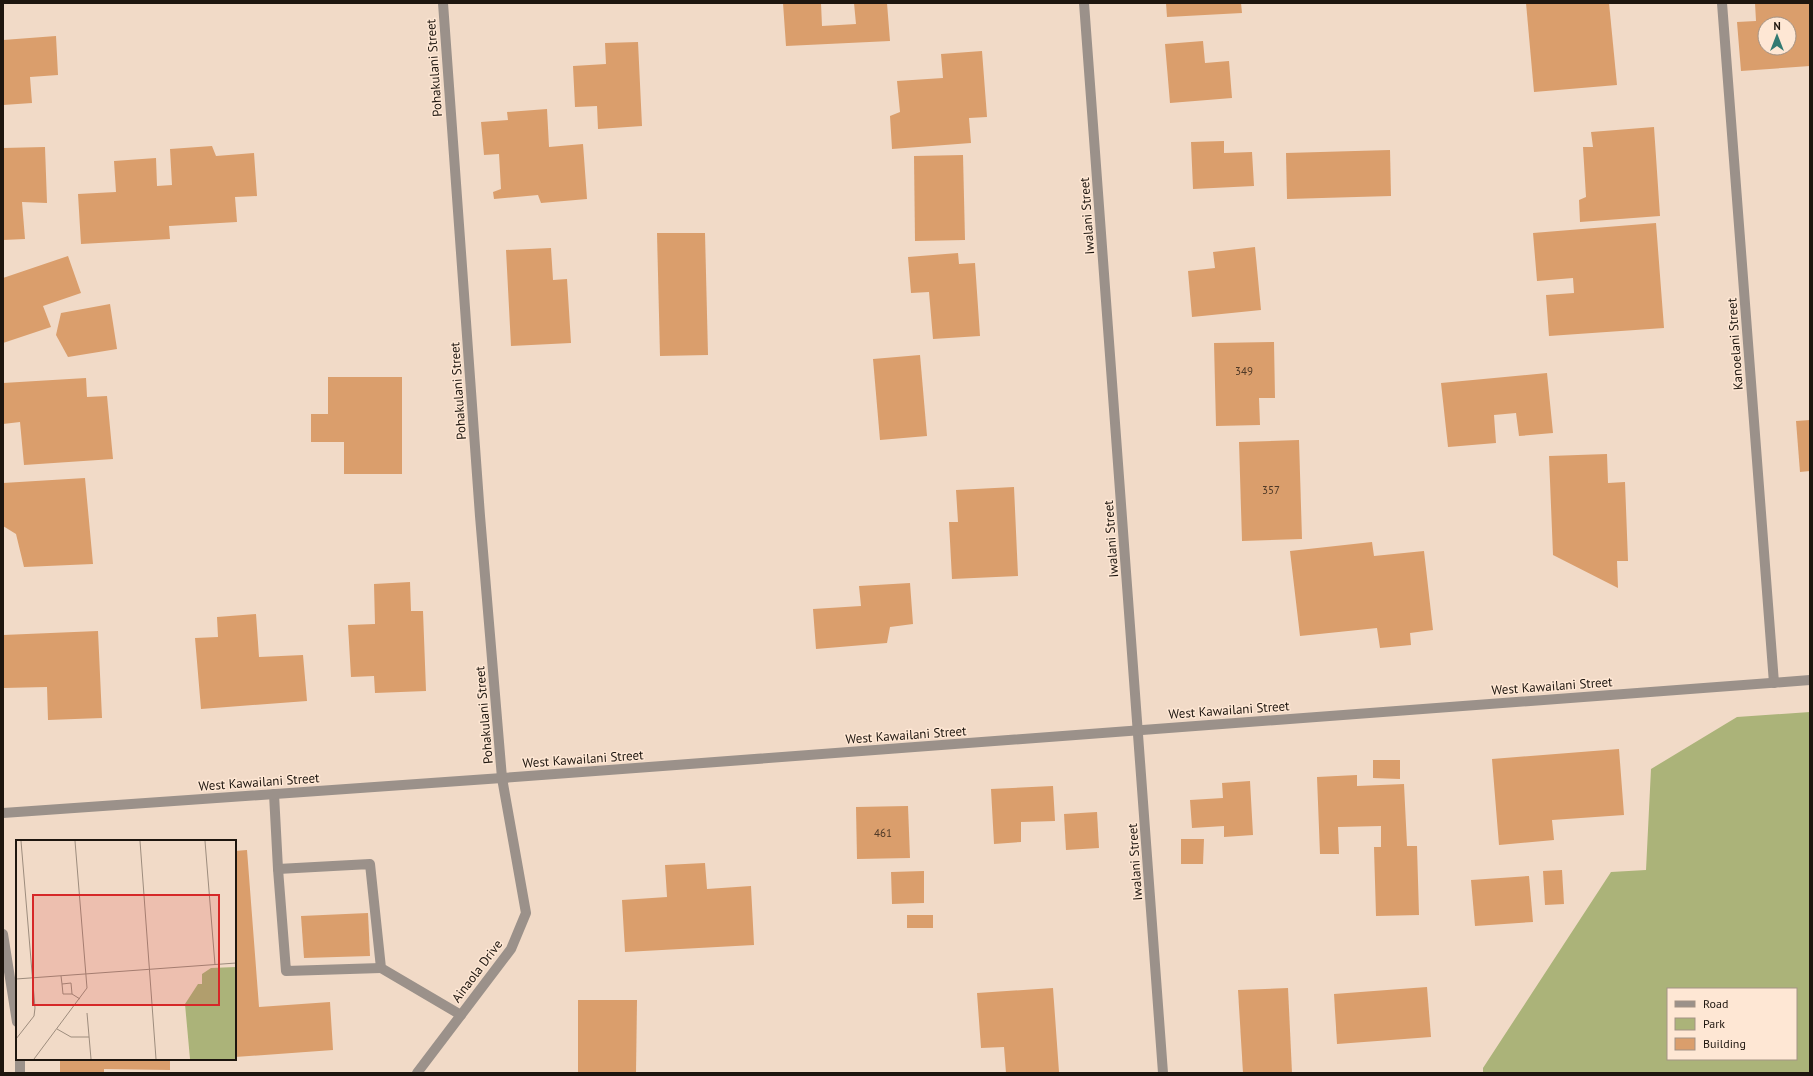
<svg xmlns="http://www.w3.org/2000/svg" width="1813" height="1076" viewBox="0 0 1813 1076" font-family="'PT Sans',sans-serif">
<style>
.green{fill:#abb379;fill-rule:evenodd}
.building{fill:#da9e6c;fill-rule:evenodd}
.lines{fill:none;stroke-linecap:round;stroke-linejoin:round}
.minor{stroke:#9b918a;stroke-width:10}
.labels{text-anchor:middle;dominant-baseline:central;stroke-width:3;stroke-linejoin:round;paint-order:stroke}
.number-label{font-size:11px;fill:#4d3826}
.street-label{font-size:13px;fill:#1e160f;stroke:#fee7d4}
.inset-road{fill:none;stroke:#9d8c7d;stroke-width:1}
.view{fill:#d62828;fill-opacity:0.15;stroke:#d62828;stroke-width:2}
.inset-edge{fill:none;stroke:#1e160f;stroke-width:2}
</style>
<rect width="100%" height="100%" fill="#f1dac7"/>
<path class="green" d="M1810,712V1073H1483V1068L1611,872L1646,870L1651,769L1737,717ZM1668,989H1796V1059H1668Z"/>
<g class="building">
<path d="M783,3H821L822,26L856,24L854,3H887L890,41L786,46Z"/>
<path d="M1166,3H1241L1242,13L1167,17Z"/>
<path d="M1526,3H1609L1617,85L1534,92Z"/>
<path d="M1755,3H1810V66L1741,71L1737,22L1756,21ZM1765,24H1789V48H1765Z"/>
<path d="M56,36L58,75L30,77L32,103L3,105V40Z"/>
<path d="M1203,41L1205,63L1229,61L1232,98L1170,103L1165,44Z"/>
<path d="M638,42L642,126L598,129L597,106L575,107L573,66L606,64L605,43Z"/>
<path d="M982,51L987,117L969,118L971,143L892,149L890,116L900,112L897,81L943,78L941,54Z"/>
<path d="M547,109L549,147L583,144L587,199L541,203L538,195L494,199L493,192L501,189L499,154L484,155L481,122L508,120L507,112Z"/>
<path d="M1654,127L1660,216L1580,222L1579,200L1586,197L1583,147H1593L1591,132Z"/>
<path d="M1224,141V153L1252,152L1254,186L1193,189L1191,142Z"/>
<path d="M212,146L216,156L254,153L257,196L235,197L237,222L169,226L170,239L81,244L78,194L116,192L114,161L156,158L157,186L172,185L170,149Z"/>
<path d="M45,147L47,203L22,202L25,239L3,240V148Z"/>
<path d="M1390,150L1391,196L1287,199L1286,153Z"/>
<path d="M963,155L965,240L915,241L914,156Z"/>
<path d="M1656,223L1664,328L1549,336L1546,295L1574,293L1573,278L1537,281L1533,233Z"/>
<path d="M657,233H705L708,355L660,356Z"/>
<path d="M1255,247L1261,310L1192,317L1188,271L1215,268L1213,252Z"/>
<path d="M551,248L553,280L567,279L571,343L511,346L506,250Z"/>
<path d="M958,253L959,264L975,263L980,336L933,339L929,292L911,293L908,257Z"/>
<path d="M68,256L81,293L43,306L51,327L3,343V278Z"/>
<path d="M110,304L117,349L68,357L56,335L61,313Z"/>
<path d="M1274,342L1275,398H1259L1260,425L1216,426L1214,343Z"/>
<path d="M920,355L927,436L880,440L873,359Z"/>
<path d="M1547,373L1553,433L1519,436L1516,413L1494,415L1496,443L1448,447L1441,383Z"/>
<path d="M328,377H402V474H344V442H311V414H328Z"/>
<path d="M86,378L87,397L107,396L113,459L24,465L20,422L3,424V383Z"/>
<path d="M1810,420V471L1800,472L1796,421Z"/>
<path d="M1299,440L1302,539L1242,541L1239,442Z"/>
<path d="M1607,454L1608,483L1625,482L1628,561H1617L1618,588L1553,555L1549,456Z"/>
<path d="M85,478L93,564L24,567L16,534L3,526V483Z"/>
<path d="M1014,487L1018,576L952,579L949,522H958L956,490Z"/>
<path d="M1372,542L1374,556L1424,551L1433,630L1410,633L1411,645L1380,648L1377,628L1300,636L1290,551Z"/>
<path d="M410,582L411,611H423L426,691L375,693L374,676L351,677L348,625L375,624L374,584Z"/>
<path d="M910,583L913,624L890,627L887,643L816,649L813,609L861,606L859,586Z"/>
<path d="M256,614L259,657L303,655L307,701L201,709L195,638L218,637L217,617Z"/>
<path d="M98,631L102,718L48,720L47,687L3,688V635Z"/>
<path d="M1619,749L1624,815L1552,820L1554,840L1499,845L1492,759Z"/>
<path d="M1373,760H1400V779L1373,778Z"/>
<path d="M1357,775V786L1404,784L1407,846H1417L1419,915L1376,916L1374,847H1381V826L1338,827L1339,854H1320L1317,777Z"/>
<path d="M1250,781L1253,835L1224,837V826L1192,828L1190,800L1223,798L1222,783Z"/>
<path d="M1053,786L1055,821L1021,822V842L994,844L991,789Z"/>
<path d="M908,806L910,858L857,859L856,807Z"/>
<path d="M1097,812L1099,848L1066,850L1064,814Z"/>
<path d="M1181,839H1204L1203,864H1181Z"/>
<path d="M247,850L259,1007L330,1002L333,1050L235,1057V851Z"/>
<path d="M705,863L707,889L751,886L754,945L625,952L622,900L667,897L665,865Z"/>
<path d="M1562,870L1564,904L1545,905L1543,871Z"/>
<path d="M924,871V903L892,904L891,872Z"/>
<path d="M1529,876L1533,922L1475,926L1471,880Z"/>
<path d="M368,913L370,956L304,958L301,916Z"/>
<rect x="907" y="915" width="26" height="13"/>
<path d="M1427,987L1431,1037L1337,1044L1334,994Z"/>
<path d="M1053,988L1059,1072L1006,1073L1004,1047L981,1048L977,993Z"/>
<path d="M1288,988L1292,1073H1243L1238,990Z"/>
<path d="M578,1000H637L636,1073H578Z"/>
<path d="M60,1059H170V1070L104,1069V1073H60Z"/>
</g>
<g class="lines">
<g class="minor">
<path d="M1084,3L1163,1073"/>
<path d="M1722,3L1774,683"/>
<path d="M274,794L278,869L370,864L381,968L461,1015"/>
<path d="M3,813L502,778L1810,680"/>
<path d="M278,869L286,971L381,968"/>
<path d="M3,934L17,1022"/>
<path d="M20,1059V1073"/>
<path d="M417,1073L511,949L526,913L502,778L480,516L443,3"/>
</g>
</g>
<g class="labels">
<g class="number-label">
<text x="1244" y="371">349</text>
<text x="1271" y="490">357</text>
<text x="883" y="833">461</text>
</g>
<g class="street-label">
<text transform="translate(434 68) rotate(-94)">Pohakulani Street</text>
<text transform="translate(1087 216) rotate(-94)">Iwalani Street</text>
<text transform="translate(1735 344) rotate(-94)">Kanoelani Street</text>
<text transform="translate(458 391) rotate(-94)">Pohakulani Street</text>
<text transform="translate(1111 539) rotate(-94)">Iwalani Street</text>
<text transform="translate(1552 686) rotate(-4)">West Kawailani Street</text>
<text transform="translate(1229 710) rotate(-4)">West Kawailani Street</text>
<text transform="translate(484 715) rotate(-95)">Pohakulani Street</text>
<text transform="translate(906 735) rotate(-4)">West Kawailani Street</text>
<text transform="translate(583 759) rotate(-4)">West Kawailani Street</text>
<text transform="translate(259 782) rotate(-4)">West Kawailani Street</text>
<text transform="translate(1135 862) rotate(-94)">Iwalani Street</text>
<text transform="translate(477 971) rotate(-53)">Ainaola Drive</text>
</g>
</g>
<g transform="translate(16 840)">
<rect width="220" height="220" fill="#f1dac7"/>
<path d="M220,127V219H174L169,164L182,144H186V134L195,128Z" fill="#abb379"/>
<path class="inset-road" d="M124,1L140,219M189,1L199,125M45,136L46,144L55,143L56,154L64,159M0,139L220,123M46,144L47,154H56M71,173L75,219M41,189L55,197H73M0,199L18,176L19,168L5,1M18,219L71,148L59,1"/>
<path class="view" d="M17,55H203V165H17Z"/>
<rect width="220" height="220" class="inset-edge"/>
</g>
<rect width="1813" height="1076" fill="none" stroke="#1e160f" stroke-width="8"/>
<rect x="1667" y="988" width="130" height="72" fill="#fee7d4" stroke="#a49385"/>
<rect x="1675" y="1001" width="20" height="6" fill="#9b918a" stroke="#a49385"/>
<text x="1703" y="1008" font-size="12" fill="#1e160f">Road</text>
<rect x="1675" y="1018" width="20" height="12" fill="#abb379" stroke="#a49385"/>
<text x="1703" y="1028" font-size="12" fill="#1e160f">Park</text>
<rect x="1675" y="1038" width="20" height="12" fill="#da9e6c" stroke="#a49385"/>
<text x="1703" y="1048" font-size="12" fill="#1e160f">Building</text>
<g transform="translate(1777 36)"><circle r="19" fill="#fee7d4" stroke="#a49385"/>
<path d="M0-3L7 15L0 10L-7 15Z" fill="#337a72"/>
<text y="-6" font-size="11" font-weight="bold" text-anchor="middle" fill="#1e160f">N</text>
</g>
</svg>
